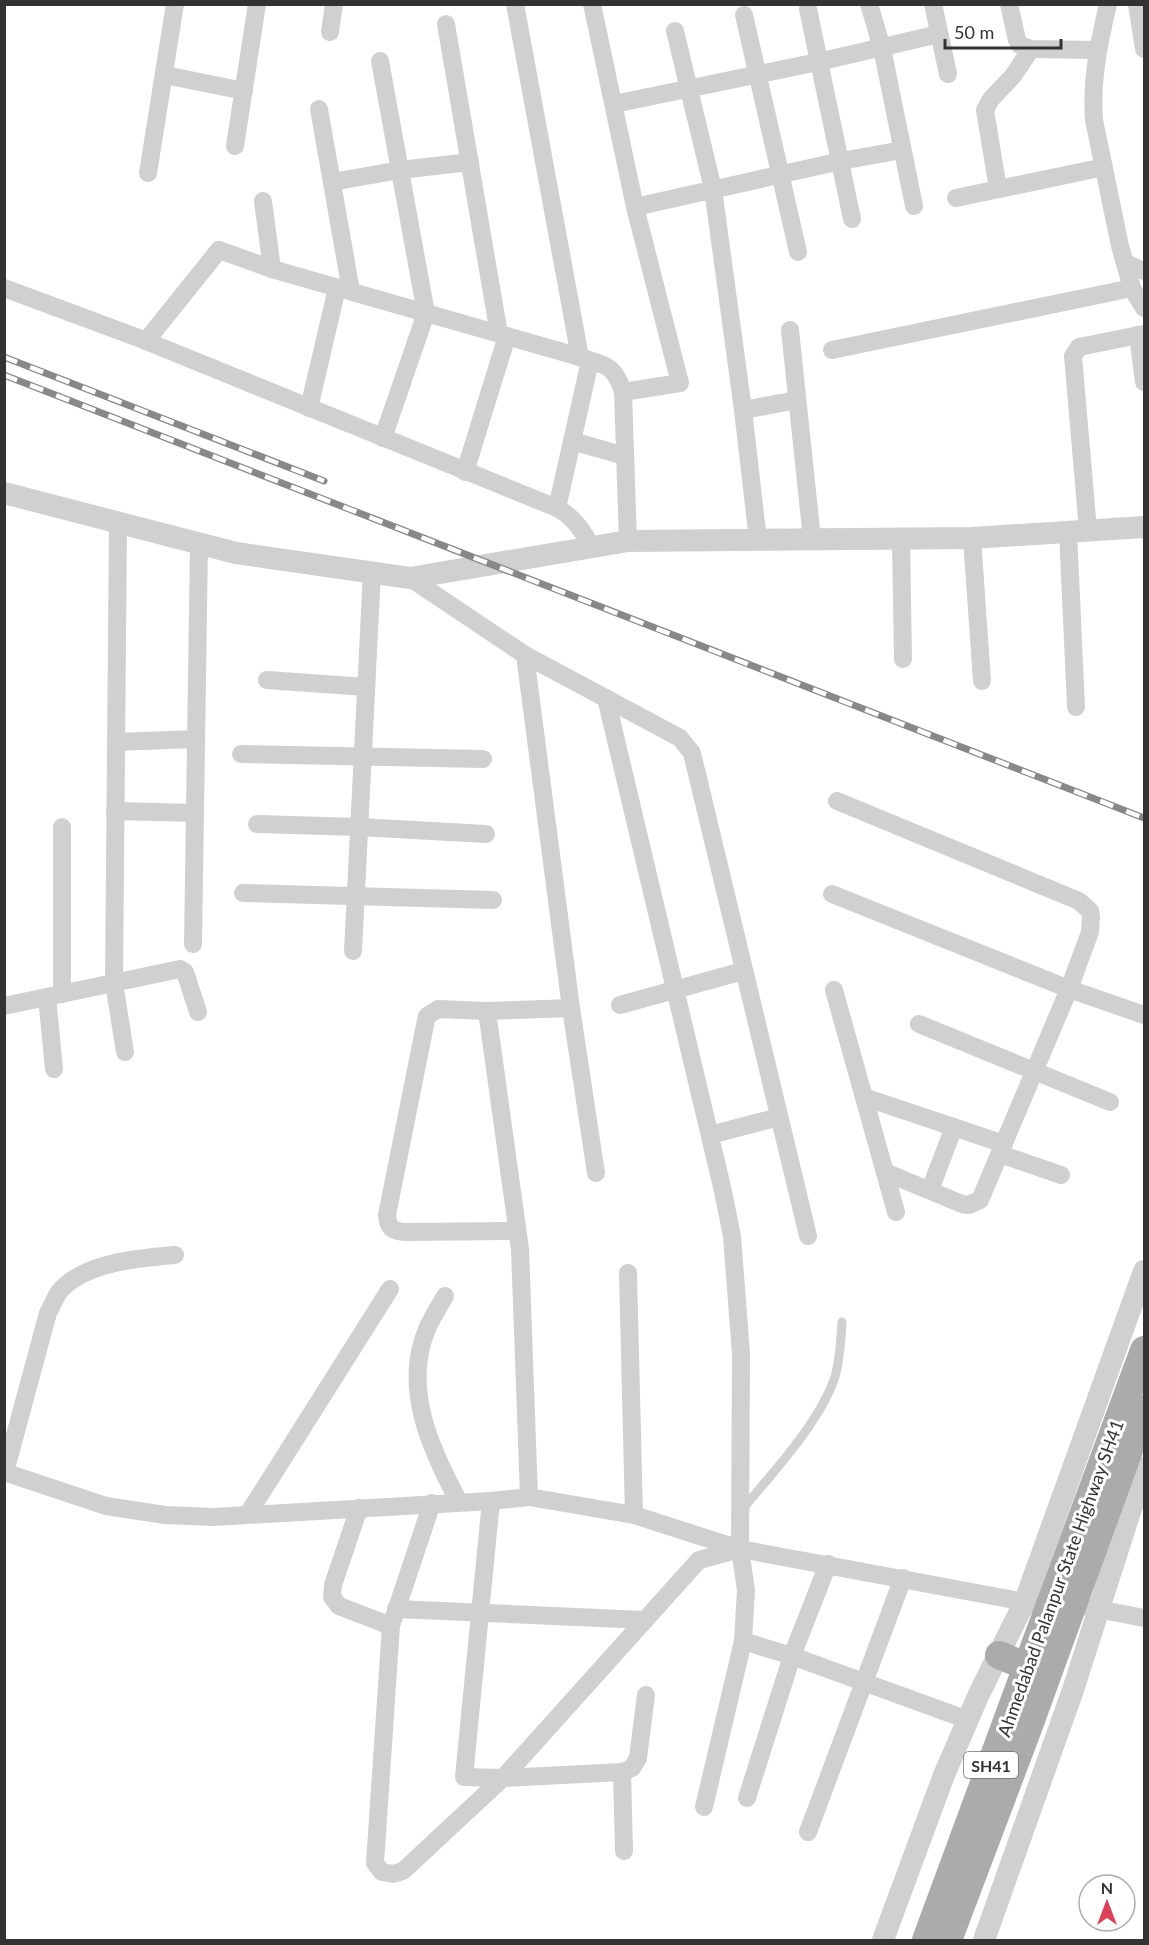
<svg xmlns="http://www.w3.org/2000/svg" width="1149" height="1945" viewBox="0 0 1149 1945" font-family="Lato,sans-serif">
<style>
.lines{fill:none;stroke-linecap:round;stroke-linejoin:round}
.service{stroke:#d0d0d0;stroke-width:9}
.minor{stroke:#d0d0d0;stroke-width:18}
.tertiary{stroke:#d0d0d0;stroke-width:22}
.primary{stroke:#ababab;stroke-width:28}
.rail-casing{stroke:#888;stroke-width:7}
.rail{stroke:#fff;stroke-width:4.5;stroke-dasharray:14;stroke-linecap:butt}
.labels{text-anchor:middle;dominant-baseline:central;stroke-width:6;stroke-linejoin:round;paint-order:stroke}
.shield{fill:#fff;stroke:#707070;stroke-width:1.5}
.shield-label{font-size:16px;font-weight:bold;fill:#333}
.street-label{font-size:18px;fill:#333;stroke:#fff}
</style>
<rect width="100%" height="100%" fill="#fff"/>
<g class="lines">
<path class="service" d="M741,1511C772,1473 819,1424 835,1377C840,1359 841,1340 842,1322"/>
<g class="minor">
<path d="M515,4L580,357C606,366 614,364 623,392L628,541"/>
<path d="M592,4L635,207"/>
<path d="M869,4L882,48L914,206"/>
<path d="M933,4L948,74"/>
<path d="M1009,4L1017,40L1020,45L1031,49L1098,50"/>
<path d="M1108,4C1099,43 1091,80 1094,120L1120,246L1132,288L1144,308"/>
<path d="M1137,4L1144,49"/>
<path d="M808,9L852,219"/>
<path d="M744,15L798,252"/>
<path d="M446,24L499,334"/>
<path d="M675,31L713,189L743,410L758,540"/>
<path d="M330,32L334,4"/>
<path d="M380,61L426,313L383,438"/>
<path d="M165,75L244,91"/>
<path d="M614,104L818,62L939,34"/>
<path d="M319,109L351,291"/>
<path d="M235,146L257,4"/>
<path d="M148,173L175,4"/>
<path d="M332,182L400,170L470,162"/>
<path d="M998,189L985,110L991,99L1013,76L1031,49"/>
<path d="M956,198L1104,167"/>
<path d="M263,201L272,269"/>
<path d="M1125,263L1144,271"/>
<path d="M4,288L136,337L557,508C575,518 582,531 592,547"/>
<path d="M790,330L812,539"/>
<path d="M1138,335L1144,382"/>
<path d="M146,341L219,250L272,269L580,357"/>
<path d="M832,350L1132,288"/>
<path d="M623,392L680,383L635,207L841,161L902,150"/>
<path d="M309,408L337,288"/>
<path d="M743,410L797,400"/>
<path d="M572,441L625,456"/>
<path d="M465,472L507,336"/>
<path d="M557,508L590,361"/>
<path d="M118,523L114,983L125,1052"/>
<path d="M1088,530L1073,356L1079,347L1144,334"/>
<path d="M1068,532L1076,707"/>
<path d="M901,538L903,659"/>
<path d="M972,538L982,681"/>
<path d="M410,578L525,655L571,1008L596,1173"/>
<path d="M525,655L680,738L692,753L808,1236"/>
<path d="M267,680L366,687"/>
<path d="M606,698L722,1187L732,1236L741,1354L740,1549L746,1590L743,1641L704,1807"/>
<path d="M116,742L196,739"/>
<path d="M241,754L483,759"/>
<path d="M837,801L1079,901L1090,911L1091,917L1090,932L1069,989L980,1200L969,1205L962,1204L885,1172"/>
<path d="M115,811L195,813"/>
<path d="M257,824L359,827L486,834"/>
<path d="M62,827V994"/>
<path d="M243,893L493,900"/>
<path d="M832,894L1069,989L1144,1015"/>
<path d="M193,944L199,544"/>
<path d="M353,951L372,572"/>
<path d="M834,990L896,1212"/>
<path d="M47,997L54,1069"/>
<path d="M620,1005L743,971"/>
<path d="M4,1006L180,969L185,972L198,1012"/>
<path d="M487,1011L520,1249L529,1497L491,1501L464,1777L503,1778L699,1560L740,1549L1036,1604"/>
<path d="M919,1024L1110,1102"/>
<path d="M864,1097L1004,1144"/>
<path d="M710,1135L779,1117"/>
<path d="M1000,1154L1061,1175"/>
<path d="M930,1190L954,1127"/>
<path d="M517,1231L405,1232C392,1231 388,1228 387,1215L425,1025L427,1016L438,1009L487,1011L571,1008"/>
<path d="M628,1273L634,1515"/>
<path d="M445,1296C439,1307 432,1317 427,1329C402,1388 431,1450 459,1502"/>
<path d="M4,1472L106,1506L165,1515L213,1517L491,1501"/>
<path d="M5,1472L48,1313C52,1306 55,1298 59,1292C83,1262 141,1258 175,1255"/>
<path d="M529,1497L634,1515L740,1549"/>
<path d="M432,1503L391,1626L375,1863L382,1872L393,1874L403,1871L503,1778L622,1772L632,1768L638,1758L646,1695"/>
<path d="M359,1508L333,1585L332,1597L339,1606L391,1626"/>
<path d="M248,1514L390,1289"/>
<path d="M1087,1607L1144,1618"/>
<path d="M396,1609L645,1620"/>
<path d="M743,1641L792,1656L968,1720"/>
<path d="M622,1772L624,1851"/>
<path d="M747,1798L792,1656L828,1564"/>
<path d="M808,1832L903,1578"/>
</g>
<g class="tertiary">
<path d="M4,493L236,553L410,578L628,541L972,538L1144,527"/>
<path d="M883,1940L944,1775L979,1694L1025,1601L1144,1271"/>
<path d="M984,1940L1073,1690L1144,1468"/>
</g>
<g class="primary">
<path d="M999,1655L1028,1667"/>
<path d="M926,1940L1144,1350"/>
<path d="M948,1940L1027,1731L1144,1409"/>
</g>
<defs>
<g id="rail">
<path d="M4,357L324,481"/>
<path d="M4,375L1144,818"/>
</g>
</defs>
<use href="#rail" class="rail-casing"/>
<use href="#rail" class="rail"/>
</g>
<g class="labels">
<rect class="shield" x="964" y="1752" width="54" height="26" rx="4.5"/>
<g class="shield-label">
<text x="991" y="1765">SH41</text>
</g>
<g class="street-label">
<text transform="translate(1060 1578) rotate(-70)">Ahmedabad Palanpur State Highway SH41</text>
</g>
</g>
<rect width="1149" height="1945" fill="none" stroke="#333333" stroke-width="12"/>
<g transform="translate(1107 1903)"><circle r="28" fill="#ffffff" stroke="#adadad" stroke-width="1.5"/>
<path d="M0-4.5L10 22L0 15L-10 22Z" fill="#dd4157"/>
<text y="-9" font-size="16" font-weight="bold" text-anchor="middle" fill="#333333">N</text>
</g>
<path d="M945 39v9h116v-9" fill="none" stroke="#333333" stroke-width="3"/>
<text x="954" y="39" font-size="18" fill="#333333" stroke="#ffffff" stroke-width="4.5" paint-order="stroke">50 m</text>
</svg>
